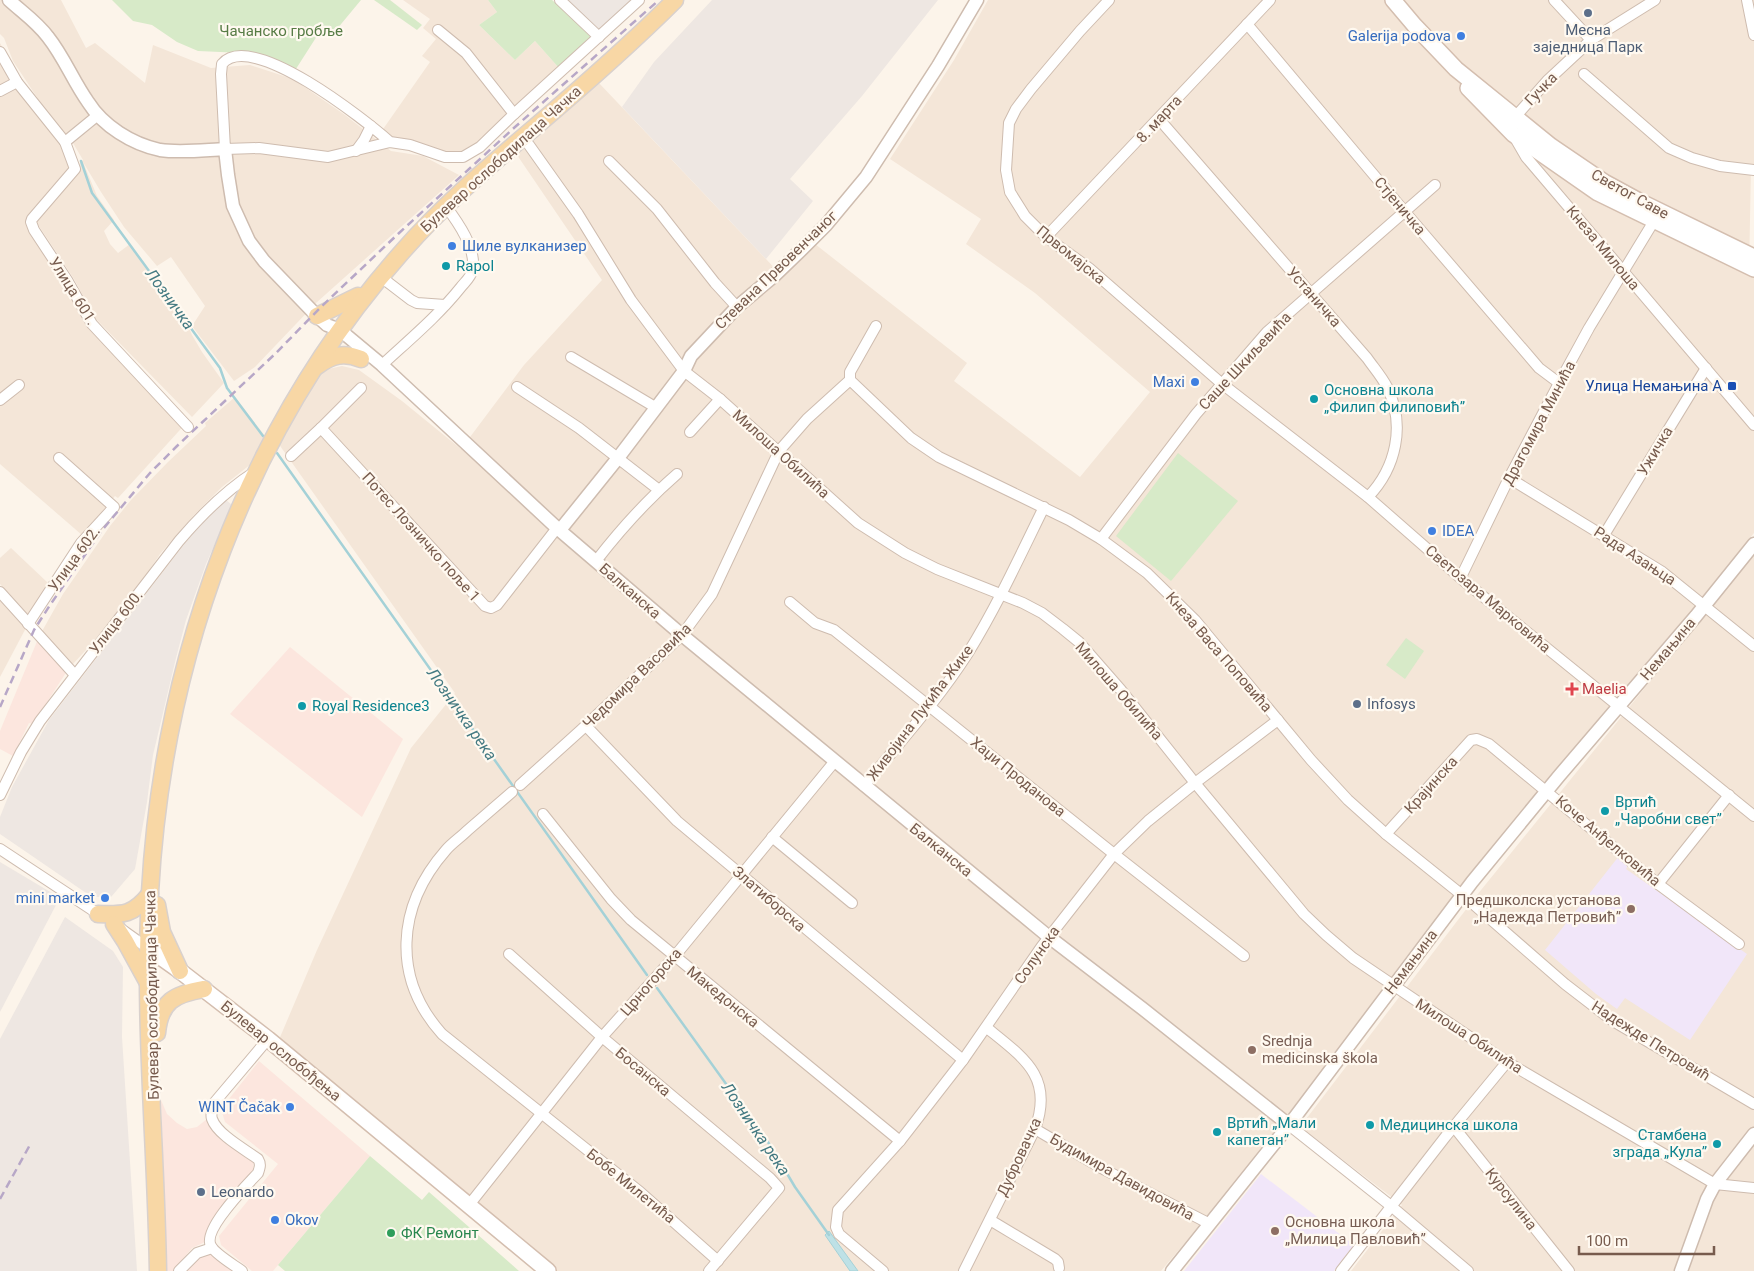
<svg xmlns="http://www.w3.org/2000/svg" width="1754" height="1271" viewBox="0 0 1754 1271" font-family="Roboto,sans-serif">
<style>
.residential{fill:#f4e6d8}
.commercial{fill:#fce6de}
.industrial{fill:#eee7e2}
.education{fill:#f1e6f9}
.green{fill:#d7eac8}
.water{fill:#bee1e6;stroke:#a4d1d7}
.lines{fill:none;stroke-linecap:round;stroke-linejoin:round}
.stream{stroke:#a4d1d7;stroke-width:2.5}
.minor-casing{stroke:#cebcaf;stroke-width:12}
.tertiary-casing{stroke:#cebcaf;stroke-width:15}
.secondary-casing{stroke:#d4beaf;stroke-width:18}
.primary-casing{stroke:#d9d1cd;stroke-width:19}
.minor{stroke:#fff;stroke-width:10}
.tertiary{stroke:#fff;stroke-width:12}
.secondary{stroke:#fff;stroke-width:15}
.primary{stroke:#f8d7a5;stroke-width:16}
.rail{stroke:#b7a7c7;stroke-width:2.5;stroke-dasharray:8 5;stroke-linecap:butt}
.service-dot{fill:#5c6f8a;stroke:#fff9f0;stroke-width:2}
.shop-dot{fill:#3f7fe0;stroke:#fff9f0;stroke-width:2}
.culture-dot{fill:#0f9aa8;stroke:#fff9f0;stroke-width:2}
.transit-dot{fill:#1a4fb4;stroke:#fff9f0;stroke-width:2}
.health-dot{fill:#e0444e;stroke:#fff9f0;stroke-width:2}
.education-dot{fill:#8d6e63;stroke:#fff9f0;stroke-width:2}
.leisure-dot{fill:#2e9e5b;stroke:#fff9f0;stroke-width:2}
.labels{text-anchor:middle;dominant-baseline:central;stroke-width:4.5;stroke-linejoin:round;paint-order:stroke}
.service-label{font-size:15px;fill:#4e5e75;stroke:#fff9f0;text-anchor:start}
.park-label{font-size:15px;fill:#577c45;stroke:#fff9f0}
.shop-label{font-size:15px;fill:#366cbe;stroke:#fff9f0;text-anchor:end}
.street-label{font-size:15px;fill:#775b4d;stroke:#fff9f0}
.culture-label{font-size:15px;fill:#0d838f;stroke:#fff9f0;text-anchor:start}
.transit-label{font-size:15px;fill:#164399;stroke:#fff9f0;text-anchor:end}
.health-label{font-size:15px;fill:#be3a42;stroke:#fff9f0;text-anchor:start}
.education-label{font-size:15px;fill:#785e54;stroke:#fff9f0;text-anchor:start}
.leisure-label{font-size:15px;fill:#27864d;stroke:#fff9f0;text-anchor:start}
.water-label{font-size:16px;font-style:italic;fill:#447a82;stroke:#fff9f0}
</style>
<rect width="100%" height="100%" fill="#fcf4ea"/>
<g class="residential">
<path d="M0,0H61L86,48L95,43L145,83L153,45L211,68L250,65L293,79L345,115L391,151L423,156L459,175L316,303L255,367L234,381L192,326L205,306L171,257L157,266L124,227L101,192L83,162L97,196L114,220L104,231L110,244L118,253L130,244L148,272L176,307L179,306L187,316L185,318L192,335L202,352L224,383L192,417L95,318L74,279L33,217L83,160L73,143L54,123L13,61L4,38L0,34Z"/>
<path d="M403,0H488L497,12L479,25L515,60L535,41L559,68L475,148L446,155L393,138L381,132L430,62L422,56L436,39L423,28L430,19Z"/>
<path d="M988,0H1754V164L1751,165L1749,274L1754,277V533L1683,621L1487,853L1244,1173L1161,1271H557L278,1042L317,950L411,748L455,693L278,443L315,380L324,370L342,366L359,370L402,401L461,449L524,365L602,280L517,155L540,126L598,82L783,277L815,244L967,363L954,381L1080,477L1150,392L1035,293L966,244L981,219L890,159L954,60Z"/>
<path d="M0,43L18,77L76,160L28,216L63,272L90,321L188,421L118,498L115,496L82,535L0,464Z"/>
<path d="M235,397L265,436L251,464L222,487L194,515L160,554L123,610L73,664L41,633L63,594L110,526L131,500L168,462L206,426L205,423Z"/>
<path d="M11,548L48,583L29,617L0,584V558Z"/>
<path d="M1754,553V1271H1351L1402,1205L1300,1127L1477,895Z"/>
<path d="M0,596L27,626L0,677Z"/>
</g>
<g class="commercial">
<path d="M38,639L67,671L33,724L29,723L13,756L0,749V731Z"/>
<path d="M290,647L403,739L362,817L230,714Z"/>
<path d="M259,1061L370,1156L273,1271H252L221,1245L219,1236L278,1164L225,1122L221,1109Z"/>
<path d="M161,1100L167,1114L177,1123L187,1129L197,1127L207,1119L254,1161L253,1170L209,1229L205,1242L192,1248L173,1271H167Z"/>
<path d="M202,1254H211L232,1271H185Z"/>
</g>
<g class="industrial">
<path d="M565,0H633L599,32Z"/>
<path d="M712,0H938L862,96L790,179L813,201L766,259L622,107L654,62Z"/>
<path d="M226,500L232,505L206,564L186,620L176,658L153,755L147,802L135,869L111,897H92L0,834V817L12,787L49,720L193,533Z"/>
<path d="M0,862L57,896L56,905L0,1012Z"/>
<path d="M65,917L113,951L123,967L122,1037L137,1271H0V1039Z"/>
</g>
<g class="education">
<path d="M1619,856L1629,863L1626,869L1747,954L1690,1040L1625,998L1617,1009L1596,994L1545,950Z"/>
<path d="M1261,1174L1354,1245L1334,1271H1184Z"/>
</g>
<g class="green">
<path d="M112,0H361L332,35L317,36L294,72L243,53L198,51L177,42L152,25L133,21Z"/>
<path d="M374,0H390L422,25L417,30Z"/>
<path d="M488,0H552L593,35L559,68L535,41L515,60L479,25L497,12Z"/>
<path d="M1178,453L1238,501L1171,581L1116,536Z"/>
<path d="M1406,638L1424,651L1405,679L1386,665Z"/>
<path d="M370,1156L422,1200L429,1192L519,1271H285L278,1265Z"/>
</g>
<path class="water" d="M829,1231L858,1271H850L825,1235Z"/>
<g class="lines">
<g class="stream">
<path d="M81,161L92,193L220,368L227,388L263,436"/>
<path d="M277,453L647,975"/>
<path d="M657,988L770,1145L795,1187L829,1235"/>
</g>
<defs>
<g id="minor">
<path d="M560,0L599,37"/>
<path d="M1109,0L1080,31L1031,89L1016,109L1009,123L1006,170L1010,192L1025,216L1046,237L1089,268L1221,383L1368,497L1464,581L1754,816"/>
<path d="M1554,0L1591,40"/>
<path d="M1747,0L1754,35"/>
<path d="M1247,24L1405,212L1539,368L1559,383"/>
<path d="M438,30L466,53L514,114"/>
<path d="M0,52L17,82L65,142L75,169L32,219L31,222L34,230L67,280L92,324L188,427"/>
<path d="M1584,74L1669,148L1692,158L1720,166L1754,170"/>
<path d="M0,91L17,82"/>
<path d="M1159,119L1367,358C1374,368 1382,377 1387,387C1406,425 1396,468 1368,497"/>
<path d="M1513,121L1516,116L1547,81L1591,40L1655,0"/>
<path d="M1515,138L1526,157L1754,425"/>
<path d="M65,142L98,115"/>
<path d="M390,142C365,120 251,29 222,64L221,74L225,149L259,148L328,157L390,142L410,145L445,157H463L480,147L514,114L639,0"/>
<path d="M529,145L578,214L631,300L684,371L720,399L858,523L905,553L937,569L1023,603L1042,613L1063,629L1079,642L1121,690L1195,783L1304,914L1326,935L1353,958L1507,1062L1715,1184L1754,1188"/>
<path d="M356,151L364,140L371,126"/>
<path d="M609,161L657,209L715,283L737,307"/>
<path d="M1046,237L1270,0"/>
<path d="M381,277L411,300L417,303L445,305"/>
<path d="M876,326L850,372V380L911,438L939,457L1069,520L1101,539L1147,573L1195,620L1311,760L1348,800L1386,834L1472,903L1565,984L1613,1021L1754,1104"/>
<path d="M571,357L655,407"/>
<path d="M382,365C409,340 438,316 461,287C465,282 471,277 472,271C478,250 457,221 445,205"/>
<path d="M517,387L579,428L659,490"/>
<path d="M361,388L321,428L485,606L491,608L497,605L557,528"/>
<path d="M0,400L19,385"/>
<path d="M690,432L720,399"/>
<path d="M291,456L321,428"/>
<path d="M1509,478L1661,571L1754,646"/>
<path d="M1604,535L1706,368"/>
<path d="M1101,539L1196,414L1267,332L1435,185"/>
<path d="M596,561C620,530 647,500 677,474"/>
<path d="M1461,577L1509,478L1559,383L1589,328L1657,216"/>
<path d="M0,592L75,675"/>
<path d="M790,602L815,623L834,630L1114,854L1244,956"/>
<path d="M28,624L81,543L114,507L59,458"/>
<path d="M586,726L677,821L963,1060"/>
<path d="M520,785L581,730L682,635L712,594L779,451L807,419L850,380"/>
<path d="M864,786C900,742 938,700 968,653C997,606 1020,556 1044,507"/>
<path d="M512,792C497,805 483,817 468,830C461,837 452,843 446,850C396,907 392,978 442,1034L640,1192L718,1261"/>
<path d="M0,795L21,752L40,721L179,541C202,514 226,490 256,471"/>
<path d="M543,814L611,899L631,920L900,1141"/>
<path d="M1386,834L1471,740L1477,739L1489,744L1658,884L1739,944"/>
<path d="M772,837L852,903"/>
<path d="M0,849L103,917"/>
<path d="M1658,884L1729,795"/>
<path d="M121,929L149,949"/>
<path d="M509,954L602,1037L770,1178L779,1188L709,1271"/>
<path d="M1289,1125L1391,1206L1468,1271"/>
<path d="M1454,1127L1569,1271"/>
<path d="M1035,1129L1105,1170L1210,1224"/>
<path d="M469,1205L602,1037L674,957L835,761"/>
<path d="M990,1220L1055,1259L1058,1262L1059,1268"/>
<path d="M179,1271L197,1253L212,1248"/>
<path d="M242,1271C234,1265 215,1254 211,1246C202,1230 246,1186 258,1173C260,1167 261,1164 258,1159C244,1149 217,1134 212,1119C210,1113 213,1108 214,1103L268,1039"/>
<path d="M883,1271L839,1234L836,1227L838,1210L900,1141L963,1060L1042,946L1114,854L1148,821L1195,783L1278,720"/>
<path d="M964,1271L1035,1129C1054,1077 1024,1058 987,1028"/>
<path d="M1341,1271L1446,1136L1507,1062"/>
</g>
<g id="tertiary">
<path d="M9,0C22,12 37,22 48,37C64,57 73,81 88,102C103,126 132,144 160,150C181,153 204,150 225,149L228,175L233,206L249,241L264,261L317,316L327,325L340,330L382,365L557,528L682,635L1049,937L1143,1009L1289,1125"/>
<path d="M560,530L618,458L684,371L691,356L737,307L774,276L802,249L826,225L866,177L938,66L977,0"/>
<path d="M1172,1271L1289,1125L1472,882L1559,776L1696,616L1754,544"/>
<path d="M1681,1271L1707,1199L1715,1184L1754,1134"/>
</g>
<g id="secondary">
<path d="M1393,0L1415,26L1456,69L1551,146L1604,182L1639,201L1754,257"/>
<path d="M1468,88L1513,134L1598,193L1754,269"/>
<path d="M149,949L180,971L268,1039L548,1271"/>
</g>
<g id="primary">
<path d="M317,316L358,296L364,297"/>
<path d="M317,366C332,355 344,352 361,359"/>
<path d="M157,905L162,932L180,971"/>
<path d="M98,914C124,915 133,915 150,894"/>
<path d="M114,924L125,941L148,983"/>
<path d="M157,1033C160,1001 175,994 204,989"/>
<path d="M158,1271C156,1145 143,1018 150,892C163,658 246,428 402,252C442,206 488,167 535,127C583,86 630,45 675,0"/>
</g>
</defs>
<use href="#minor" class="minor-casing"/>
<use href="#tertiary" class="tertiary-casing"/>
<use href="#secondary" class="secondary-casing"/>
<use href="#primary" class="primary-casing"/>
<use href="#minor" class="minor"/>
<use href="#tertiary" class="tertiary"/>
<use href="#secondary" class="secondary"/>
<use href="#primary" class="primary"/>
<g class="rail">
<path d="M0,707L34,630L50,605L103,529L150,473L177,446L275,354L322,306L398,234L515,127L659,0"/>
<path d="M0,1199L31,1143"/>
</g>
</g>
<g class="service-dot">
<circle cx="1588" cy="13" r="5"/>
<circle cx="1357" cy="704" r="5"/>
<circle cx="201" cy="1192" r="5"/>
</g>
<g class="shop-dot">
<circle cx="1461" cy="36" r="5"/>
<circle cx="452" cy="246" r="5"/>
<circle cx="1195" cy="382" r="5"/>
<circle cx="1432" cy="531" r="5"/>
<circle cx="105" cy="898" r="5"/>
<circle cx="290" cy="1107" r="5"/>
<circle cx="275" cy="1220" r="5"/>
</g>
<g class="culture-dot">
<circle cx="446" cy="266" r="5"/>
<circle cx="1314" cy="399" r="5"/>
<circle cx="302" cy="706" r="5"/>
<circle cx="1605" cy="811" r="5"/>
<circle cx="1370" cy="1125" r="5"/>
<circle cx="1217" cy="1132" r="5"/>
<circle cx="1717" cy="1144" r="5"/>
</g>
<rect class="transit-dot" x="1727" y="381" width="10" height="10" rx="2.5"/>
<path class="health-dot" d="M1569.5 681.5h5v5h5v5h-5v5h-5v-5h-5v-5h5z"/>
<g class="education-dot">
<circle cx="1631" cy="909" r="5"/>
<circle cx="1252" cy="1050" r="5"/>
<circle cx="1275" cy="1231" r="5"/>
</g>
<circle class="leisure-dot" cx="391" cy="1233" r="5"/>
<g class="labels">
<g class="service-label">
<text x="1588" y="30" text-anchor="middle">Месна<tspan x="1588" dy="17">заједница Парк</tspan></text>
<text x="1367" y="704">Infosys</text>
<text x="211" y="1192">Leonardo</text>
</g>
<g class="park-label">
<text x="281" y="31">Чачанско гробље</text>
</g>
<g class="shop-label">
<text x="1451" y="36">Galerija podova</text>
<text x="462" y="246" text-anchor="start">Шиле вулканизер</text>
<text x="1185" y="382">Maxi</text>
<text x="1442" y="531" text-anchor="start">IDEA</text>
<text x="95" y="898">mini market</text>
<text x="280" y="1107">WINT Čačak</text>
<text x="285" y="1220" text-anchor="start">Okov</text>
</g>
<g class="street-label">
<text transform="translate(1541 89) rotate(-46)">Гучка</text>
<text transform="translate(1159 119) rotate(-47)">8. марта</text>
<text transform="translate(501 159) rotate(-42)">Булевар ослободилаца Чачка</text>
<text transform="translate(1630 194) rotate(29)">Светог Саве</text>
<text transform="translate(1400 206) rotate(50)">Стјеничка</text>
<text transform="translate(1603 248) rotate(50)">Кнеза Милоша</text>
<text transform="translate(1071 255) rotate(39)">Првомајска</text>
<text transform="translate(776 270) rotate(-44)">Стевана Првовенчаног</text>
<text transform="translate(73 291) rotate(58)">Улица 601.</text>
<text transform="translate(1314 297) rotate(49)">Устаничка</text>
<text transform="translate(1245 361) rotate(-47)">Саше Шкиљевића</text>
<text transform="translate(1539 423) rotate(-62)">Драгомира Минића</text>
<text transform="translate(1655 451) rotate(-59)">Ужичка</text>
<text transform="translate(781 454) rotate(42)">Милоша Обилића</text>
<text transform="translate(421 537) rotate(48)">Потес Лозничко поље 1</text>
<text transform="translate(1635 556) rotate(33)">Рада Азањца</text>
<text transform="translate(74 559) rotate(-54)">Улица 602.</text>
<text transform="translate(630 591) rotate(41)">Балканска</text>
<text transform="translate(1488 599) rotate(40)">Светозара Марковића</text>
<text transform="translate(116 622) rotate(-52)">Улица 600.</text>
<text transform="translate(1668 649) rotate(-50)">Немањина</text>
<text transform="translate(1219 652) rotate(49)">Кнеза Васа Поповића</text>
<text transform="translate(637 676) rotate(-44)">Чедомира Васовића</text>
<text transform="translate(1119 691) rotate(49)">Милоша Обилића</text>
<text transform="translate(920 713) rotate(-53)">Живојина Лукића Жике</text>
<text transform="translate(1018 777) rotate(39)">Хаџи Проданова</text>
<text transform="translate(1431 785) rotate(-48)">Крајинска</text>
<text transform="translate(1608 841) rotate(40)">Коче Анђелковића</text>
<text transform="translate(941 850) rotate(39)">Балканска</text>
<text transform="translate(769 899) rotate(41)">Златиборска</text>
<text transform="translate(1037 955) rotate(-55)">Солунска</text>
<text transform="translate(1411 962) rotate(-53)">Немањина</text>
<text transform="translate(651 982) rotate(-49)">Црногорска</text>
<text transform="translate(152 995) rotate(-91)">Булевар ослободилаца Чачка</text>
<text transform="translate(723 997) rotate(39)">Македонска</text>
<text transform="translate(1469 1036) rotate(33)">Милоша Обилића</text>
<text transform="translate(1651 1041) rotate(32)">Надежде Петровић</text>
<text transform="translate(281 1051) rotate(39)">Булевар ослобођења</text>
<text transform="translate(643 1072) rotate(40)">Босанска</text>
<text transform="translate(1019 1157) rotate(-65)">Дубровачка</text>
<text transform="translate(1122 1177) rotate(29)">Будимира Давидовића</text>
<text transform="translate(631 1186) rotate(39)">Бобе Милетића</text>
<text transform="translate(1511 1199) rotate(52)">Курсулина</text>
</g>
<g class="culture-label">
<text x="456" y="266">Rapol</text>
<text x="1324" y="390">Основна школа<tspan x="1324" dy="17">„Филип Филиповић”</tspan></text>
<text x="312" y="706">Royal Residence3</text>
<text x="1615" y="802">Вртић<tspan x="1615" dy="17">„Чаробни свет”</tspan></text>
<text x="1227" y="1123">Вртић „Мали<tspan x="1227" dy="17">капетан”</tspan></text>
<text x="1380" y="1125">Медицинска школа</text>
<text x="1707" y="1135" text-anchor="end">Стамбена<tspan x="1707" dy="17">зграда „Кула”</tspan></text>
</g>
<g class="transit-label">
<text x="1722" y="386">Улица Немањина А</text>
</g>
<g class="health-label">
<text x="1582" y="689">Maelia</text>
</g>
<g class="education-label">
<text x="1621" y="900" text-anchor="end">Предшколска установа<tspan x="1621" dy="17">„Надежда Петровић”</tspan></text>
<text x="1262" y="1041">Srednja<tspan x="1262" dy="17">medicinska škola</tspan></text>
<text x="1285" y="1222">Основна школа<tspan x="1285" dy="17">„Милица Павловић”</tspan></text>
</g>
<g class="leisure-label">
<text x="401" y="1233">ФК Ремонт</text>
</g>
<g class="water-label">
<text transform="translate(170 299) rotate(54)">Лозничка</text>
<text transform="translate(462 714) rotate(55)">Лозничка река</text>
<text transform="translate(756 1129) rotate(56)">Лозничка река</text>
</g>
</g>
<path d="M1579 1246v8h135v-8" fill="none" stroke="#775b4d" stroke-width="2.5"/>
<text x="1586" y="1246" font-size="15" fill="#775b4d" stroke="#fff9f0" stroke-width="4" paint-order="stroke">100 m</text>
</svg>
